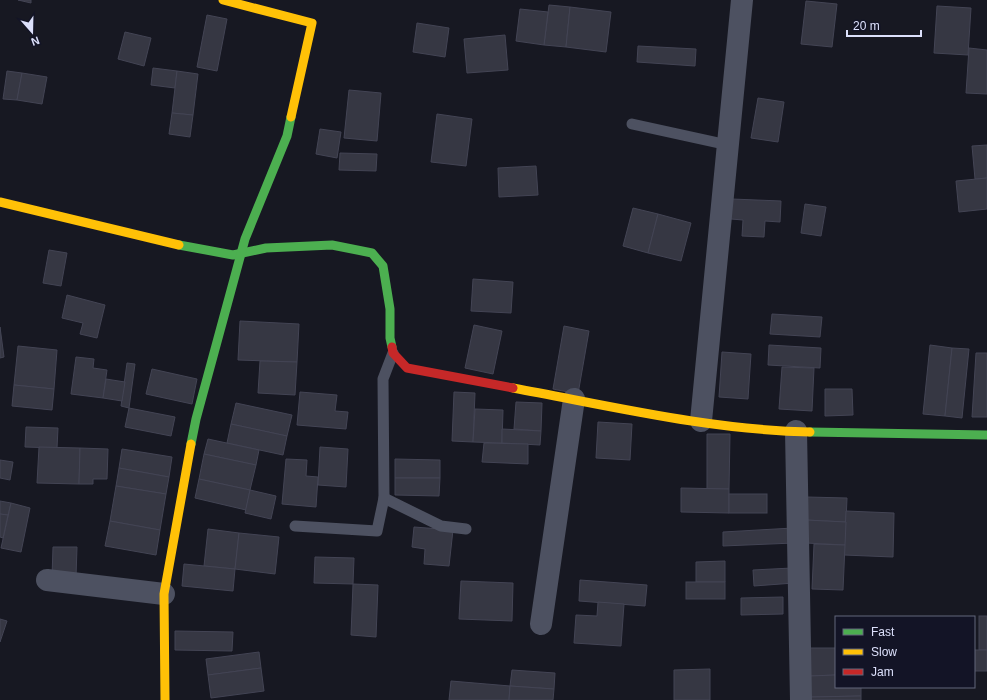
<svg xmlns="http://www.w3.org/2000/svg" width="987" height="700" viewBox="0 0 987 700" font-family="Arial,sans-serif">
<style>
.building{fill:#363743;stroke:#434454}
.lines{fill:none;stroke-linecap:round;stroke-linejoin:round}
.lane{stroke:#4d5161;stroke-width:11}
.street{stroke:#4d5161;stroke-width:22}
.fast{stroke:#4caf50;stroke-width:9}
.slow{stroke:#ffc107;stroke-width:9}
.jam{stroke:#c62828;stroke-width:9}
</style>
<rect width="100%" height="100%" fill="#171822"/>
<g class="building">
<path d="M18,0H31V3Z"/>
<path d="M806,1L837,4L832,47L801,44Z"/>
<path d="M549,5L570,7L566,47L544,45Z"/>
<path d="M937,6L971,8L968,55L934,53Z"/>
<path d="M570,7L611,12L606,52L566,47Z"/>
<path d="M520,9L548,12L544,45L516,41Z"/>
<path d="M207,15L227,19L217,71L197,67Z"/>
<path d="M417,23L449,28L445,57L413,52Z"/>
<path d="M125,32L151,38L144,66L118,59Z"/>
<path d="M505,35L508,70L467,73L464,39Z"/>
<path d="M638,46L696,49L695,66L637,62Z"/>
<path d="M969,48L987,50V94L966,93Z"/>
<path d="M153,68L177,71L175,88L151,85Z"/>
<path d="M7,71L22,73L17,100L3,99Z"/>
<path d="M177,71L198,74L193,115L172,113Z"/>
<path d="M22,73L47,77L42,104L17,100Z"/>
<path d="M349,90L381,93L377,141L344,138Z"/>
<path d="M758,98L784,102L778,142L751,138Z"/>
<path d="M172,113L193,115L190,137L169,134Z"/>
<path d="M437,114L472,119L466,166L431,162Z"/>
<path d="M320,129L341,132L337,158L316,154Z"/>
<path d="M987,145V178L975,179L972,146Z"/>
<path d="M340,153L377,154L376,171L339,170Z"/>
<path d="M536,166L538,195L499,197L498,168Z"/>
<path d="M987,178V209L959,212L956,181Z"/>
<path d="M732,199L781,201L780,222L765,221L764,237L742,236L743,220L731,219Z"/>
<path d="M805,204L826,207L821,236L801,233Z"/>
<path d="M633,208L658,214L648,253L623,246Z"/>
<path d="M658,214L691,223L681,261L648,253Z"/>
<path d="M49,250L67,253L61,286L43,283Z"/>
<path d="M473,279L513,282L511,313L471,311Z"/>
<path d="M67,295L105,305L97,338L80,334L83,323L62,318Z"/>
<path d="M772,314L822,317L820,337L770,334Z"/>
<path d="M240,321L299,324L297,362L238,360Z"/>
<path d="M474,325L502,331L493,374L465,368Z"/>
<path d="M564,326L589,331L578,394L553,389Z"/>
<path d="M0,327L4,357L0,358Z"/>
<path d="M769,345L821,348L820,368L768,365Z"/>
<path d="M930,345L952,348L945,416L923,414Z"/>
<path d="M18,346L57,350L54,389L14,385Z"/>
<path d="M952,348L969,349L962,418L945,416Z"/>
<path d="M722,352L751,354L748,399L719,397Z"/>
<path d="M976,353H987V417H972Z"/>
<path d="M76,357L94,359L93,368L107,370L103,398L71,394Z"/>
<path d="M260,361L297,362L295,395L258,393Z"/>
<path d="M127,363L135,364L129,408L121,406Z"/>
<path d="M782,367L814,368L812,411L779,409Z"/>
<path d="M152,369L197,379L192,404L146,394Z"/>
<path d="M106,379L125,382L122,401L103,398Z"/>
<path d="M14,385L54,389L52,410L12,406Z"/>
<path d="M825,389H852L853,415L825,416Z"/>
<path d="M300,392L337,395L335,411L348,412L346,429L297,425Z"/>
<path d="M454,392L475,393L473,442L452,441Z"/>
<path d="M516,402L542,403L541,431L514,429Z"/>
<path d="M236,403L292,415L287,436L231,424Z"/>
<path d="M129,408L175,417L171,436L125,427Z"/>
<path d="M475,409L503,410L502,443L473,442Z"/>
<path d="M598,422L632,424L630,460L596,458Z"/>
<path d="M231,424L287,436L283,455L227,443Z"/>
<path d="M26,427L58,428L57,448L25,447Z"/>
<path d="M502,429L541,431L540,445L502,443Z"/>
<path d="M707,434H730L729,489H707Z"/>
<path d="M208,439L259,450L256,465L204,454Z"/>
<path d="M484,443L528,444V464L482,462Z"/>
<path d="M39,447L80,448L79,484L37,483Z"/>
<path d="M320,447L348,449L346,487L318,485Z"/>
<path d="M80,448L108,449L107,479H93V484H79Z"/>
<path d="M122,449L172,457L169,477L119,468Z"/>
<path d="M204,454L256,465L250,490L199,479Z"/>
<path d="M286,459L307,460L306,476L318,477L316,507L282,504Z"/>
<path d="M395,459L440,460V478H395Z"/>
<path d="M0,460L13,462L10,480L0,478Z"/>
<path d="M119,468L169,477L166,494L116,486Z"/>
<path d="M395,478H440L439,496L395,495Z"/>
<path d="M199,479L250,490L246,510L195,498Z"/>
<path d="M116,486L166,494L160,530L110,521Z"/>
<path d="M681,488L729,489V513L681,512Z"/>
<path d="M250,490L276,496L271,519L245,513Z"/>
<rect x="729" y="494" width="38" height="19"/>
<path d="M807,497L847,498L846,522L806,520Z"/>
<path d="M0,501L11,503L8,515L0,514Z"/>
<path d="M11,503L30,508L21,552L1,548Z"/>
<path d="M846,511L894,513L893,557L844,555Z"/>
<path d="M0,514L8,515L3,538L0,537Z"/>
<path d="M806,520L846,522L845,545L806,543Z"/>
<path d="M110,521L160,530L156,555L105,546Z"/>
<path d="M414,527L453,530L449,566L424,564L425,549L412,547Z"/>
<path d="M793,528L794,543L723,546V532Z"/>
<path d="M208,529L239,533L235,569L204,566Z"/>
<path d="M239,533L279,537L275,574L235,569Z"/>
<path d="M814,544L845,545L843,590L812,589Z"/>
<path d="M53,547H77L76,577H52Z"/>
<path d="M315,557L354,558L353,584L314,583Z"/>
<path d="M725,561V582H696V562Z"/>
<path d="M184,564L235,569L233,591L182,586Z"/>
<path d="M792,568L794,583L754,586L753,570Z"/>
<path d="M580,580L647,585L645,606L579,601Z"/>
<path d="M461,581L513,583L512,621L459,619Z"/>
<rect x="686" y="582" width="39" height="17"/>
<path d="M353,584L378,585L376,637L351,635Z"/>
<path d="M783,597V614L741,615V598Z"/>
<path d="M598,602L624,604L621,646L574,643L576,615L597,616Z"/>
<rect x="979" y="616" width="8" height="34"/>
<path d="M0,619L7,621L0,642Z"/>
<path d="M175,631L233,632L232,651L175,650Z"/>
<path d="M809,648H836V675L809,676Z"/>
<rect x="974" y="650" width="13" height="21"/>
<path d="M259,652L261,668L208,675L206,659Z"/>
<path d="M261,668L264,691L211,698L208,675Z"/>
<path d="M710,669V700H674V670Z"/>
<path d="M512,670L555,673L554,689L510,686Z"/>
<path d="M836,675V687H861V696L810,697L809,676Z"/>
<path d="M451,681L510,686L509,700H449Z"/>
<path d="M510,686L554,689L553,700H509Z"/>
<path d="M861,696V700H810V697Z"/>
</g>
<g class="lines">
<g class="lane">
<path d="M632,124L728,145"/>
<path d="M384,498L441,526L466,529"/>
<path d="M295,526L377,531L384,498L383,379L393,353"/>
</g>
<g class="street">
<path d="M701,421L742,0"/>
<path d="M796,431L801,700"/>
<path d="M47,580L164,594"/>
<path d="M541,624L574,399"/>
</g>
<g class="fast">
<path d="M179,245L233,255L266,248L332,245L372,253L383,266L390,309V338L392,347"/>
<path d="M810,432L987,435"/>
<path d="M191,444L196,419L245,239L287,136L291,117"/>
</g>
<g class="slow">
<path d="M223,0L312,23L291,117"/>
<path d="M0,202L179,245"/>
<path d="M513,388C611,406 710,430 810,432"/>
<path d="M165,700L164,594L191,444"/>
</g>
<path class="jam" d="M392,347L393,353L407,368L513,388"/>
</g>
<rect x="835" y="616" width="140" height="72" fill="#131426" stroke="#63667b"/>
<rect x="843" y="629" width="20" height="6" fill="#4caf50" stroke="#63667b"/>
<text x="871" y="636" font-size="12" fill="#dce0fb">Fast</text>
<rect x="843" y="649" width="20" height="6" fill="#ffc107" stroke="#63667b"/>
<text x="871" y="656" font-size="12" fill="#dce0fb">Slow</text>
<rect x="843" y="669" width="20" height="6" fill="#c62828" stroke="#63667b"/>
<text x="871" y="676" font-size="12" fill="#dce0fb">Jam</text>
<g transform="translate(32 32) rotate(160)" stroke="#131426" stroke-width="3" paint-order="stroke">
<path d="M0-3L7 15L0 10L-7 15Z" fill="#dce0fb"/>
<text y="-6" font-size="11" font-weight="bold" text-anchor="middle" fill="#dce0fb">N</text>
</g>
<path d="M847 30v6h74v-6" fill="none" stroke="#dce0fb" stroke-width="2"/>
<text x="853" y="30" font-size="12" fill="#dce0fb" stroke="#131426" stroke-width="3" paint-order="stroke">20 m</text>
</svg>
